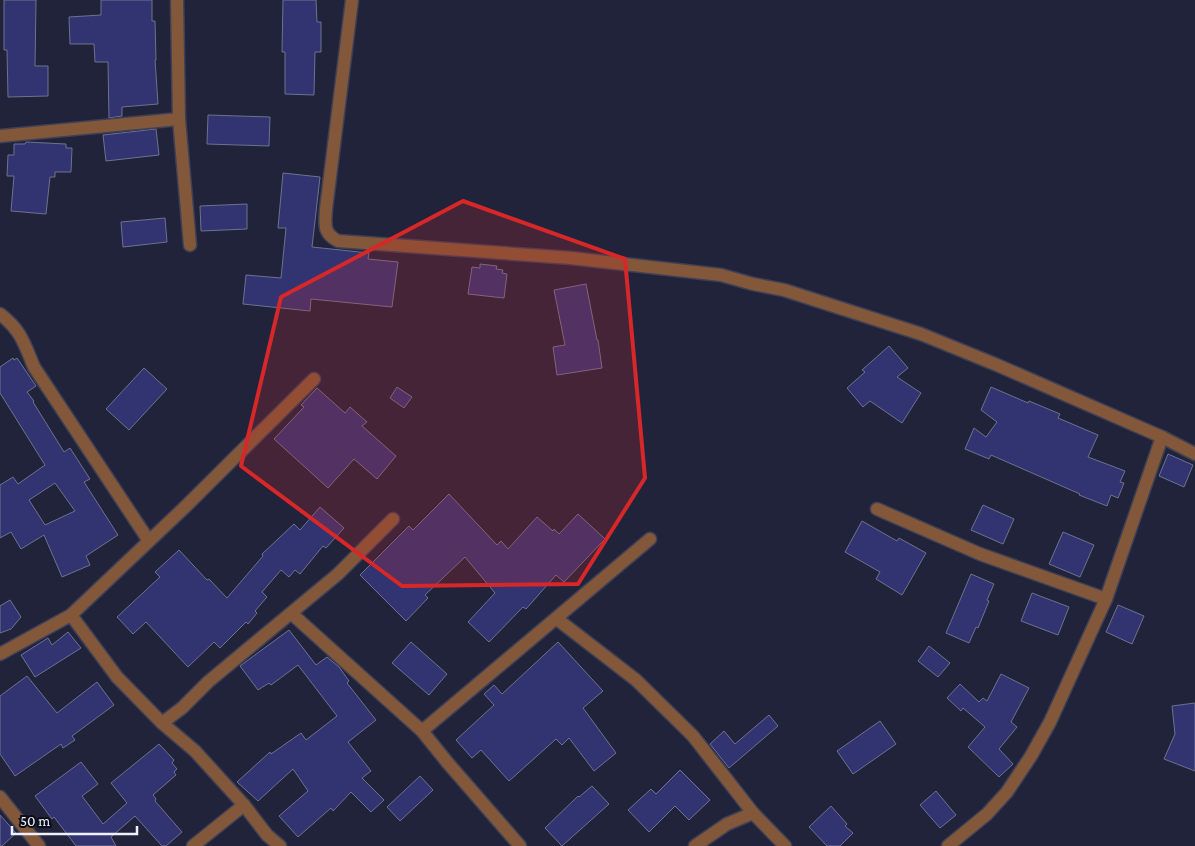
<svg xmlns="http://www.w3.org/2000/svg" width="1195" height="846" viewBox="0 0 1195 846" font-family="'Crimson Pro',serif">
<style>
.building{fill:#323471;stroke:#6d728e;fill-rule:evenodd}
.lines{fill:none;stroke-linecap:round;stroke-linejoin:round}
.minor-casing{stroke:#3e4056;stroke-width:15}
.minor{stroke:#835739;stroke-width:12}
.marked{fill:#d62828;fill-opacity:0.2;stroke:#d62828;stroke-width:4;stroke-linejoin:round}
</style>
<rect width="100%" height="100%" fill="#21233b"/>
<g class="building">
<path d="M4,0H36L35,66H48V96L8,97L7,50H4Z"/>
<path d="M101,0H152V21H155L156,60H155L158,104L122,107V116L109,118L108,62H95L94,44H70L69,17L101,15Z"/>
<path d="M283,0H316L317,22H321V52H315L314,95L285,94V52H282Z"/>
<path d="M208,115L270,117L269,146L207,144Z"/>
<path d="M156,129L159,155L106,161L103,135Z"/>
<path d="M26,142L66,144V148H72L71,172H55V177H50L46,214L11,211L14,176H7L8,155H14V144H25Z"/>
<path d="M283,173L320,177L312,247L369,253L368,259L398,262L392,307L311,299L310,311L243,304L246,275L281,278L286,228H278Z"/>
<path d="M247,204V229L201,231L200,206Z"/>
<path d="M165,218L167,242L123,247L121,222Z"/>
<path d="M480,264L497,266L496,269L503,270L502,273L507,274L504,298L468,294L472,267L480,268Z"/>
<path d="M586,284L597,340H598L602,368L557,375L553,347L565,345L554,290Z"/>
<path d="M889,346L908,368L897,377L921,393L902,423L870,401L863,407L847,388L865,372L862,370Z"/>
<path d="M13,358L14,360L17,358L36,386L27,392L34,401L33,402L64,452L70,448L90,479L84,482L118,535L86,556L90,565L62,577L44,535L21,549L11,532L0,538V485L13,477L18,484L45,465L0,393V367ZM55,483L75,511L45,525L29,500Z"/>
<path d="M144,368L167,389L129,430L106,409Z"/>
<path d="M397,387L412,397L404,408L390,398Z"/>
<path d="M991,387L1028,403L1029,401L1060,414L1058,418L1098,435L1088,457L1125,471L1120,482L1124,483L1118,498L1111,495L1107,506L1079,495L1080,494L991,455L989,459L965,449L974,428L986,437L997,422L981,410Z"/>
<path d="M317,388L345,413L350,407L367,422L362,426L396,456L377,479L354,459L328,488L274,439L304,407L301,405Z"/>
<path d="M1168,454L1193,465L1184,487L1159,476Z"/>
<path d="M449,494L497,545L501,541L508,549L537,517L553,531L554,529L559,534L578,514L605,539L564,582L556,575L526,609L523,607L489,642L468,622L495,593L465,557L425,595L428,598L406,621L360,575L409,526L413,530Z"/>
<path d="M983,505L1014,519L1003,544L971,530Z"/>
<path d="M320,507L344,528L326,548L323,546L300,574L295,570L289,577L281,570L262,592L267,597L255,611L257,613L248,624L246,622L220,648L214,642L188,667L146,622L133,634L117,617L160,577L155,572L179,550L207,580L209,579L227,598L263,556L262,554L294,524L300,530Z"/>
<path d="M862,521L897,541L899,538L926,553L902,595L876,579L880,572L845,552Z"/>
<path d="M1063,532L1094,545L1080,577L1049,564Z"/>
<path d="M971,574L994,584L987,600L989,601L978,628L976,627L969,643L946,633Z"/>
<path d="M1032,593L1069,607L1058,635L1021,621Z"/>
<path d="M10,600L21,617L11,629L0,633V606Z"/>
<path d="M1118,605L1144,616L1132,644L1106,632Z"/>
<path d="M289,630L316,665L327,657L339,667L349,681L347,683L376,720L348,742L371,771L362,778L384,800L371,812L351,792L333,811L331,808L298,837L279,816L308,791L293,769L258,801L237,782L270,752L271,754L301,733L306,740L337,716L298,665L271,685L269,683L258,690L240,666Z"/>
<path d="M68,632L81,648L35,677L21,655L48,638L52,645Z"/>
<path d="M411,642L447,674L429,695L392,663Z"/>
<path d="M558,642L603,691L583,708L616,753L594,771L569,738L562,745L556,739L509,781L481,750L472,758L456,740L494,705L484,694L494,685L502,694Z"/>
<path d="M929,646L950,663L938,677L918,661Z"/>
<path d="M1001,674L1029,688L1011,722L1017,727L999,749L1013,764L999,777L968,747L985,727L963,708L961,711L947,698L960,684L979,702L983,698L987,701Z"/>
<path d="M27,676L57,713L97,682L114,705L72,736L75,740L63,748L61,744L15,776L0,754V696Z"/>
<path d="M1195,703V771L1164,759L1175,734L1172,706Z"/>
<path d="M769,715L778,726L729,768L710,744L724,731L735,744Z"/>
<path d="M880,721L896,744L853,774L837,751Z"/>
<path d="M159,744L174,760L172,763L177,769L174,772L176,775L153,795L156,799L155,801L182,832L166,846H162L135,816L111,837L116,846H76L54,817L52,819L35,796L81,762L98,784L82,796L103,824L127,803L111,783Z"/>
<path d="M680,770L710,800L689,820L675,806L649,832L628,810L651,789L656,794Z"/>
<path d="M420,776L433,790L400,821L387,807Z"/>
<path d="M592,786L609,804L562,846L545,828L578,796L579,797Z"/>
<path d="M936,791L956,815L940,828L920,805Z"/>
<path d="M831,806L847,824L845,826L853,833L840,846H827L809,827Z"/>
<path d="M0,815L16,833L2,846H0Z"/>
</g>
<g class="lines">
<defs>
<g id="minor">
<path d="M177,0L179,119L190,245"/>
<path d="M352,0L326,209C325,225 323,233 338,241L571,258L721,275L753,284L784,290L921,334L997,365L1162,437L1195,454"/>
<path d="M0,136L179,119"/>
<path d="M0,314C21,330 24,343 34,367L149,541"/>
<path d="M877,509L980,554L1106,599"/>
<path d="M292,614L422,731L447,762L520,846"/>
<path d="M71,615L117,677L162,723L195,751L244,805L267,835L280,846"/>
<path d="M557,619L636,680L693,736L753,813"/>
<path d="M0,654L71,615L184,508L314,379"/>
<path d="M162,723L182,708L208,682L338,574L393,519"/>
<path d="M422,731L650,539"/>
<path d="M0,797L39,846"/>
<path d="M193,846L244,805"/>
<path d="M695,846L727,824L753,813L785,846"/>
<path d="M948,846L987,814L1007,792L1031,756L1050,722L1106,599L1162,437"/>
</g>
</defs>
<use href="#minor" class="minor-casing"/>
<use href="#minor" class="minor"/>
</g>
<path class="marked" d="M463,201L625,259L645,478L578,584L402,586L241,466L281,297Z"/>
<path d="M12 826v8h125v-8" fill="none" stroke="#eff1fe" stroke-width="2.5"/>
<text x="20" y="826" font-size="15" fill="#eff1fe" stroke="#0c0e18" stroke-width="4" paint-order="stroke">50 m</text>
</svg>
